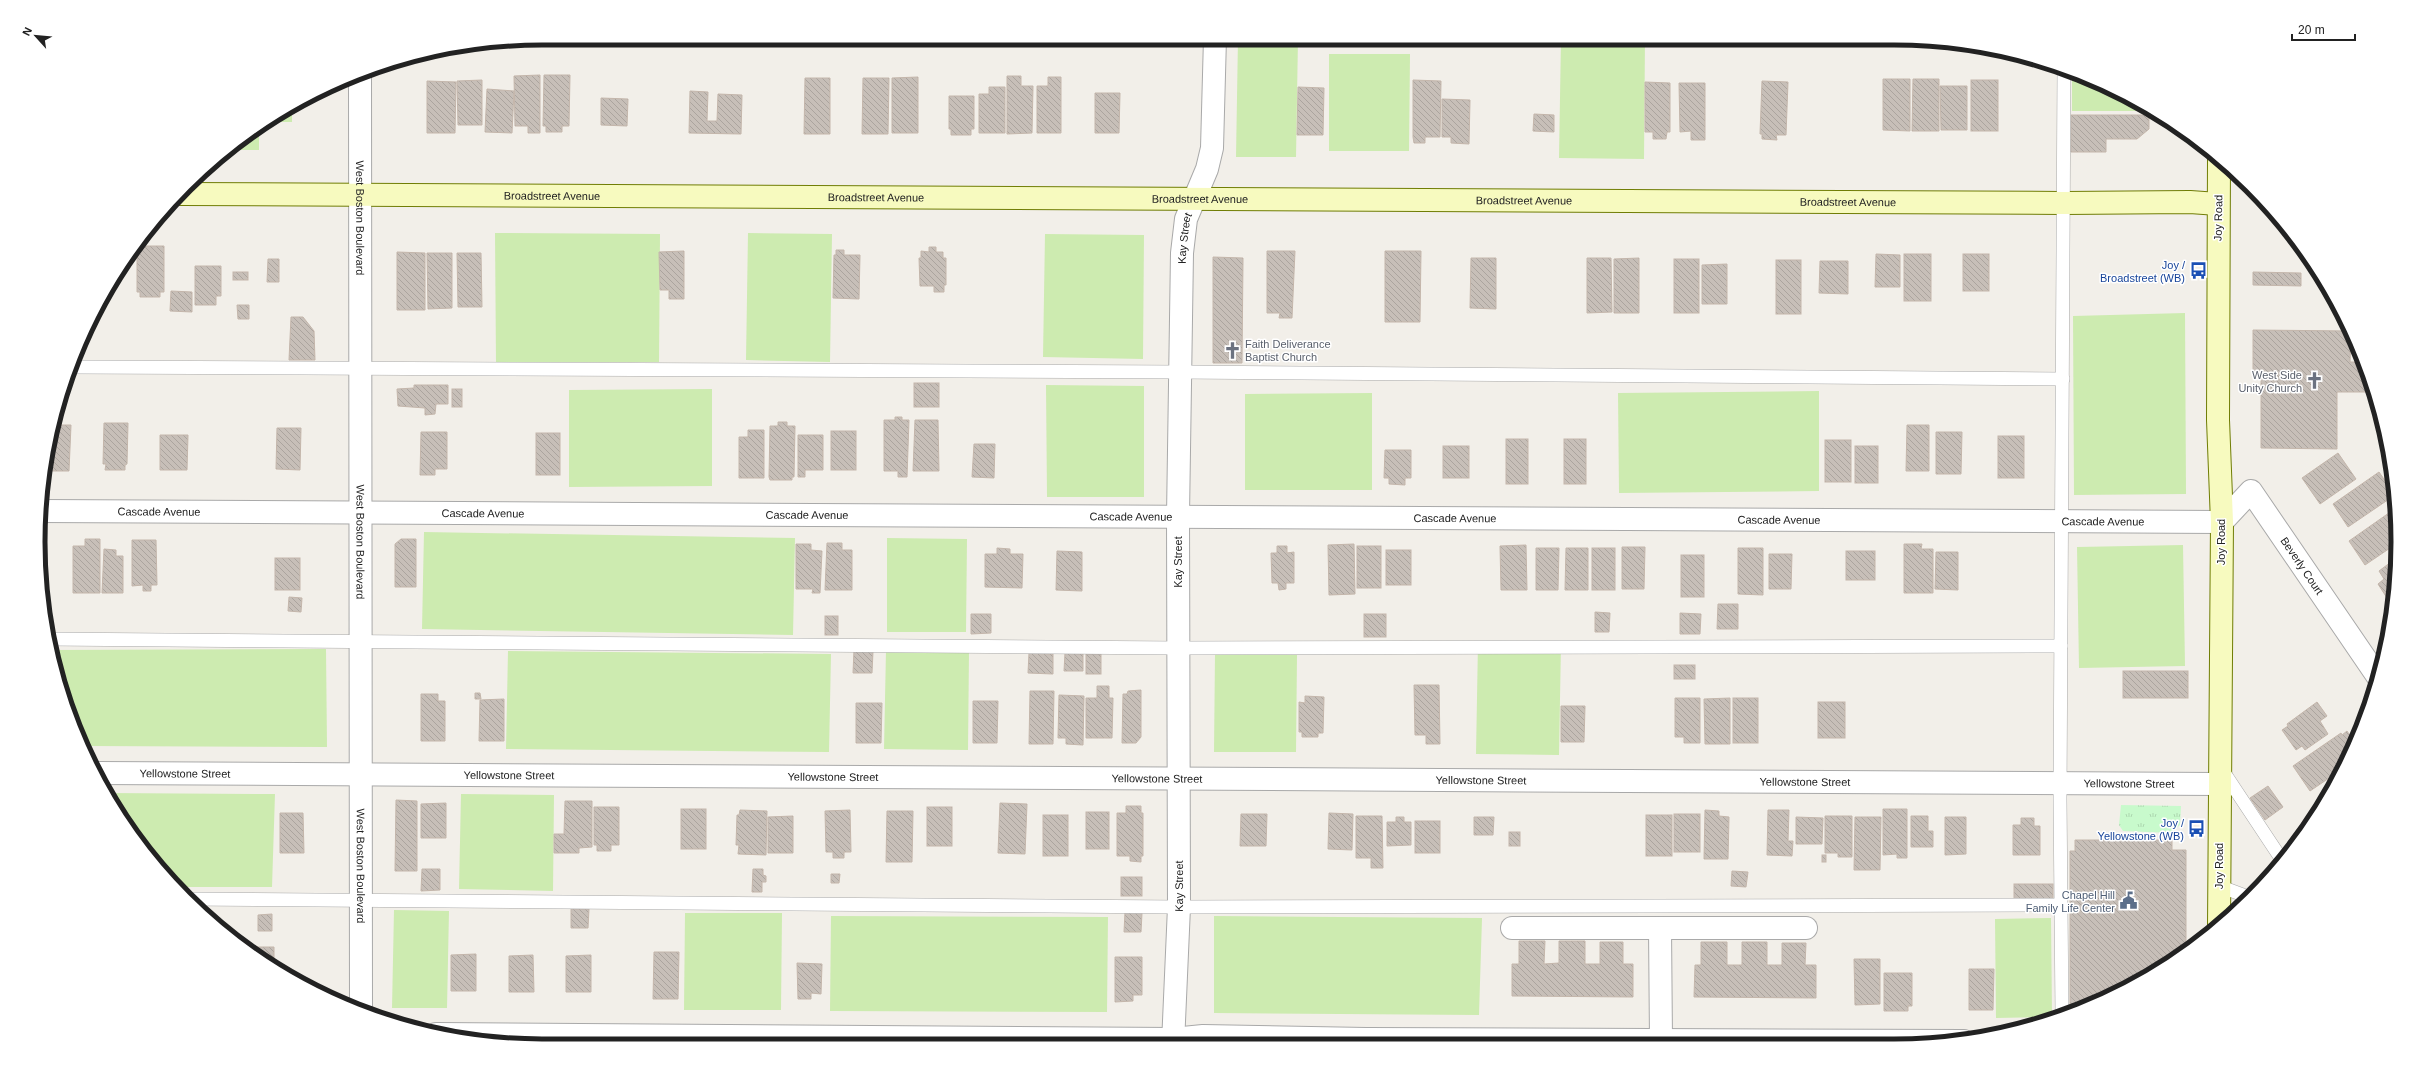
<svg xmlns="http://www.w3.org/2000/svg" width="2436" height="1084" viewBox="0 0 2436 1084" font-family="Helvetica,sans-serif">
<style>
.grass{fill:#cdebb0}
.park{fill:url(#park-tufts)}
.building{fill:url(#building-back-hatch);stroke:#c4b6ab}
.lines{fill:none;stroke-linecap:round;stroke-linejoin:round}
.lane-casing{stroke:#a9a9a9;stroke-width:14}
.street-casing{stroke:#a9a9a9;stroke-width:24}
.secondary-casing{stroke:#707d05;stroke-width:24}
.lane{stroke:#fff;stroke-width:13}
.street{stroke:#fff;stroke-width:22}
.secondary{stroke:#f7fabf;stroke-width:22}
.labels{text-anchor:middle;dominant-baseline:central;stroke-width:3;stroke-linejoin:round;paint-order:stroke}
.street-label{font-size:11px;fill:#222;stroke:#fff}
.transit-label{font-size:11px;fill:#164399;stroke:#fff;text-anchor:end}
.worship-label{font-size:11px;fill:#5b616d;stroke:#fff;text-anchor:start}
.service-label{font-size:11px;fill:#4e5e75;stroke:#fff;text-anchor:end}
.rim{fill:none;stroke:#222;stroke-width:5}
</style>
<defs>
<pattern id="park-tufts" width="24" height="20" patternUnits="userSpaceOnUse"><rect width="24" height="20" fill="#c8facc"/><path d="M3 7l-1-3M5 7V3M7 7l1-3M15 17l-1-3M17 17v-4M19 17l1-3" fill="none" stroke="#acd6af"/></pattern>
<pattern id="building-back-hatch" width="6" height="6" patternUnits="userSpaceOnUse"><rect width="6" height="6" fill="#c7bfb8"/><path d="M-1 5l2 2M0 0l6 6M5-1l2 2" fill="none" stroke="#aba49e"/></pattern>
</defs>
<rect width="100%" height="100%" fill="#f2efe9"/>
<g class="grass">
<path d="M1238,38H1298L1296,157H1236Z"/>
<path d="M1561,38H1645L1644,159L1559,158Z"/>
<path d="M1329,54H1410L1409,151H1329Z"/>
<path d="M2072,72L2146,106L2154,111H2072Z"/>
<path d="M292,104V122H267L290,105Z"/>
<path d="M259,128V150H228Z"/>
<path d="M495,233L660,234L659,362H496Z"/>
<path d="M748,233L832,234L830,362L746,360Z"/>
<path d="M1045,234L1144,235L1143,359L1043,357Z"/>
<path d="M2185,313L2186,494L2074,495L2073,316Z"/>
<path d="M1046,385L1144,386V497H1047Z"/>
<path d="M712,389V486L569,487V390Z"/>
<path d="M1819,391V491L1619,493L1618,393Z"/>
<path d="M1372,393V490H1245V394Z"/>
<path d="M424,532L795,538L793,635L422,629Z"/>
<path d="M887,538L967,539L966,632H887Z"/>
<path d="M2183,545L2185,666L2079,668L2077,547Z"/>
<path d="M1478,642L1561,643L1559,755L1476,754Z"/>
<path d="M326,649L327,747L84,746L65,704L50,650Z"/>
<path d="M886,650L969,651L968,750L884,749Z"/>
<path d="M508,651L831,654L829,752L506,749Z"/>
<path d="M1215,654L1297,655L1296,752H1214Z"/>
<path d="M105,793L275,794L272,887H176L163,874Z"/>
<path d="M461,794L554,795L553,891L459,889Z"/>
<path d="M394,910L449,911L447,1008H392Z"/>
<path d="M685,913H782L781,1010H684Z"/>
<path d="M831,916L1108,917L1107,1012L830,1011Z"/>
<path d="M1214,916L1482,918L1479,1015L1214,1013Z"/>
<path d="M2051,918L2052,1017L1996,1018L1995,919Z"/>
</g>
<path class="park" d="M2121,805L2181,806L2180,825L2171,833L2123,831L2119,825Z"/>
<g class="building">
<path d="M540,75V133H528V126H515L514,76Z"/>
<path d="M544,75H570L569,126H562V132H546V126H543Z"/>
<path d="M1007,76H1021V86H1033L1032,133L1007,134Z"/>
<path d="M918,77V133H892V78Z"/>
<path d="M1048,77H1061V133H1037V86H1048Z"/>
<path d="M805,78H830V134H804Z"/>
<path d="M863,78H889L888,134H862Z"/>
<path d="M1883,79H1910V131L1883,130Z"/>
<path d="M1913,79H1939V131H1912Z"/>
<path d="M482,80V125H458L457,81Z"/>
<path d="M1413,80L1441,81L1440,137H1425V143H1414L1413,137Z"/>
<rect x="1971" y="80" width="27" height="51"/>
<path d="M427,81L456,82L455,133H427Z"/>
<path d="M1762,81L1788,82L1786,135H1776L1777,140L1762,139V134H1760Z"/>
<path d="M1645,82L1670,83V132H1667L1666,139H1653V132H1645Z"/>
<path d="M1679,83H1705V140H1691V131L1680,132Z"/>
<path d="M1940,86H1967V130H1941Z"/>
<path d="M989,87H1005V133H979V94H989Z"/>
<path d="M1298,87L1324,88L1323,135H1297Z"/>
<path d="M487,89L514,91L512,133L485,132Z"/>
<path d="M690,91L708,92L707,121H717L718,94L742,95L741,134L689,133Z"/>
<path d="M1095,93H1120L1119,133H1095Z"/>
<path d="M949,96H974V129H971V135H951V129H949Z"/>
<path d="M601,98L628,99L627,126L601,125Z"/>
<path d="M1442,99L1470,100L1469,144L1451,143V137H1442Z"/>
<path d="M1534,114L1554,115V132L1533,131Z"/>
<path d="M2071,115H2149V129L2137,139H2106V152H2071Z"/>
<path d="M137,246H164V292H160V297H140V292H137Z"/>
<path d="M929,247H936V252H943V258H946V285H944V292H934V286H920L919,258H921V251L929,252Z"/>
<path d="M836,250H844V255H860L859,299L833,298L834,255H836Z"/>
<path d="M684,251V299H669V290H660L659,252Z"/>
<path d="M1267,251H1295L1292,318H1279L1280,313H1267Z"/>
<path d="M1385,251H1421L1420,322H1385Z"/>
<path d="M397,252L425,253V310H397Z"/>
<path d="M427,253H452V308L428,309Z"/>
<path d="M457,253H481L482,307H458Z"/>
<path d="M1876,254L1900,255V287H1875Z"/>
<rect x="1904" y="254" width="27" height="47"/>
<rect x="1963" y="254" width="26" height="37"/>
<path d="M1213,257L1243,258L1242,363H1213Z"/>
<path d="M1471,258H1496V309L1470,308Z"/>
<path d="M1587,258H1611L1612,312L1587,313Z"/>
<path d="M1639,258V313H1614V259Z"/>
<path d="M268,259H279V282H267Z"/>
<rect x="1674" y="259" width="25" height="54"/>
<rect x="1776" y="260" width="25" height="54"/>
<path d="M1820,261H1848V294L1819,293Z"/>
<path d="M1727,264V304H1702V265Z"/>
<path d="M195,266H221V296H216V305H195Z"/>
<rect x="233" y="272" width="15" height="8"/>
<path d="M2253,272L2301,273V286L2253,285Z"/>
<path d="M171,291L192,292V312L170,311Z"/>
<path d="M237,305H249V319H238Z"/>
<path d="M291,317H303L314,331L315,360H289Z"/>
<path d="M2253,330L2351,331L2350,362H2362L2373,392H2337V449L2261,448V373H2253Z"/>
<rect x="914" y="383" width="25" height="24"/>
<path d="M414,385H448V404H436L435,414L425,415V408L398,406L397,389L414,388Z"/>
<rect x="452" y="389" width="10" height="18"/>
<path d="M895,417H902V420H909L907,477H898V471H884V420H895Z"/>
<path d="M915,420H938L939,471H913Z"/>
<path d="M53,422H57L56,425H71L69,471H45L48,444Z"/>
<path d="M778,422H787V426H795L794,477H792V480H770L769,477L770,426H778Z"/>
<path d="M104,423H128L127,464L125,465V470H105L106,464H103Z"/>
<path d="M1907,425H1929V471H1906Z"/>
<path d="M277,428H301L300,470L276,469Z"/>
<path d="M748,430H764V478H739V437H748Z"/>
<rect x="831" y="431" width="25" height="39"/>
<path d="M421,432H447V469H435V475H420Z"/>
<path d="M1936,432H1962L1961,474H1936Z"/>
<rect x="536" y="433" width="24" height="42"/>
<path d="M160,435H188L187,470H160Z"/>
<path d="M798,435H823V470H805V477H798Z"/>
<rect x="1998" y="436" width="26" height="42"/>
<rect x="1506" y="439" width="22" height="45"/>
<rect x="1564" y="439" width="22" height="45"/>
<rect x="1825" y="440" width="26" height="42"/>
<path d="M974,444H995L994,478L972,477Z"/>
<rect x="1443" y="446" width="26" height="32"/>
<rect x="1855" y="446" width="23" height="37"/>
<path d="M1385,450H1411V478H1405V485L1389,484V478H1384Z"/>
<path d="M2338,453L2356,479L2320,504L2302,478Z"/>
<path d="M2379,472L2395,495L2348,527L2333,504Z"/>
<path d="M2396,508V544L2365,565L2349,541Z"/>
<path d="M85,539H100V593H73V546H85Z"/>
<path d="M401,539H416V587H395V544Z"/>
<path d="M132,540H156L157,585H151V591H143V585L132,586Z"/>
<path d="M827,543H842V550H852V590H825Z"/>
<path d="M796,544H811V550L822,551L820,593H812L813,589H796Z"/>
<path d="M1354,544L1355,594L1329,595L1328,545Z"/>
<path d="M1904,544H1922L1921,549H1933V593H1904Z"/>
<path d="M1526,545L1527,590H1501L1500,546Z"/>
<path d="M1277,546H1287V553L1294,552V583H1286V589L1279,590L1278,583H1272L1271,553H1277Z"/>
<rect x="1357" y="546" width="24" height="42"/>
<path d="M1622,547H1645L1644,589H1622Z"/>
<path d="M997,548L1010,549V554H1023L1022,588L985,587V554H997Z"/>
<path d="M1536,548H1559L1558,590H1536Z"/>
<path d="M1566,548H1588V590H1565Z"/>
<rect x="1592" y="548" width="23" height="42"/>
<path d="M1738,548H1763V595L1738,594Z"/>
<path d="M104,549L116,550V556H123V593H102Z"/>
<rect x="1386" y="550" width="25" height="35"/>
<path d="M1057,551L1082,552V591L1056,590Z"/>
<rect x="1846" y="551" width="29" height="29"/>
<path d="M1936,552H1958V590L1935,589Z"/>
<path d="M1769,554H1792L1791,589H1769Z"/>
<rect x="1681" y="555" width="23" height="42"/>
<rect x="275" y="558" width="25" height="32"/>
<path d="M2395,559L2394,594L2387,598L2378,584L2384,579L2379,571Z"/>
<path d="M289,597L302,598L301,612L288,611Z"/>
<path d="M1718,604H1738V629H1717Z"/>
<path d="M1595,612L1610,613L1609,632H1595Z"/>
<path d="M1680,613L1701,614L1700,634H1680Z"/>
<path d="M971,614H991V633L971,634Z"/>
<rect x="1364" y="614" width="22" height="23"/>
<rect x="825" y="616" width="13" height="19"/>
<path d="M854,650L873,651L872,673H853Z"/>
<path d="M1029,653L1053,654V674L1028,673Z"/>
<path d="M1065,653L1083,654V671H1064Z"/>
<rect x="1086" y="654" width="15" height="20"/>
<rect x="1674" y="665" width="21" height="14"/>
<rect x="2123" y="671" width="65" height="27"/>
<path d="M1414,685H1439L1440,744H1426V735H1415Z"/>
<path d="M1097,686H1109V698H1113L1112,738H1086V698H1097Z"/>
<path d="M1141,690V737L1136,743H1122L1123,694H1127L1128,691Z"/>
<path d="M1030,691H1054L1053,744H1029Z"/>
<path d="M475,693H480L481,699H475Z"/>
<path d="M421,694H438V701H445V741H421Z"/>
<path d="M1059,695L1084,696L1083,745L1066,744V738H1058Z"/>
<path d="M1305,696L1324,697L1323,733H1318V737H1302V732H1299V702L1305,703Z"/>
<path d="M1675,698H1700V743H1684V737H1675Z"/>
<path d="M1730,698V744H1705L1704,699Z"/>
<rect x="1733" y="698" width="25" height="45"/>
<path d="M504,699V741H479L480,700Z"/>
<path d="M973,701H998L997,743H973Z"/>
<rect x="1818" y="702" width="27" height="36"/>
<path d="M2317,702L2327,716L2320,721L2328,734L2305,750L2302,746L2296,750L2282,730L2288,726L2287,724Z"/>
<path d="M856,703H882L881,743H856Z"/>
<path d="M1561,706H1585L1584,742H1561Z"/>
<path d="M2347,731L2353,740L2338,772L2310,791L2293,766L2341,733L2342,735Z"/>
<path d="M2268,786L2283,807L2265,820L2250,798Z"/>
<path d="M2330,787L2324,799L2321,793Z"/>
<path d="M396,800L417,801V871H395Z"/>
<path d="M565,801H592V847L579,848V853H554V834H564Z"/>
<path d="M446,803V838H421V804Z"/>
<path d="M1000,803L1027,804L1025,854L998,853Z"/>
<path d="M1126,806H1141V813H1143V856H1141V862L1130,861V856H1117V813H1126Z"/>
<path d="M594,807H619V845H611V851H597V845H594Z"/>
<rect x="927" y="807" width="25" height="39"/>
<rect x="681" y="809" width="25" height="40"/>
<path d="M1883,809H1907V858H1897V854L1883,855Z"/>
<path d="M740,810L767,811L766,855L738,854L739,845H736L737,815H739Z"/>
<path d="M850,810L851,852H844V858H833V852H826L825,811Z"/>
<path d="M1705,810L1719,811V816L1729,817L1728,859H1704Z"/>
<path d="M1768,810H1789L1788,841H1793L1792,856L1767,855Z"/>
<path d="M887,811H913L912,862H886Z"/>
<rect x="1086" y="812" width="23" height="37"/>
<path d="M280,813H303L304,853H280Z"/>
<path d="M1329,813L1353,814L1352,850L1328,849Z"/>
<path d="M1241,814H1267L1266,846H1240Z"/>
<rect x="1674" y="814" width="26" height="38"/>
<rect x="1043" y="815" width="25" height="41"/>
<rect x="1646" y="815" width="26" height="41"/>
<path d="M793,816V853H768V817Z"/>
<path d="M1356,816H1382L1383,868H1371V858H1356Z"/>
<path d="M1825,816H1852V857H1838V853H1825Z"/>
<path d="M1911,816H1928V831H1933V847H1911Z"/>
<path d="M1396,817H1404V822H1411V845L1387,846V822H1396Z"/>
<path d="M1474,817H1494L1493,835H1474Z"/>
<path d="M1796,817L1823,818L1822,844H1796Z"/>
<path d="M1855,817H1881L1880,870H1854Z"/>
<path d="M1945,817H1966V854L1945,855Z"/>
<path d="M2021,818H2034V826H2040V855H2013V825H2021Z"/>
<rect x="1415" y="821" width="25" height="32"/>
<rect x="1509" y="832" width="11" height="14"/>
<path d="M2075,840H2172V850H2186V950L2087,1008L2070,1012V851H2075Z"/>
<rect x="1822" y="855" width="4" height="7"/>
<path d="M422,869H440V890L421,891Z"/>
<path d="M753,869H763V875L766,876V882H762V892H752Z"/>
<path d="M1732,871L1748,872L1746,887L1731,886Z"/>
<path d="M831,874H840L839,883H831Z"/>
<rect x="1121" y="877" width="21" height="19"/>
<rect x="2014" y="884" width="39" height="18"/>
<path d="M571,909H589L588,928H571Z"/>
<path d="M1125,912L1142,913L1141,932H1124Z"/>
<path d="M272,914V931H258V915Z"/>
<path d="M1519,941H1545L1544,964L1559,963V941H1585V964H1600V942H1623V964H1633V997L1512,996V964H1519Z"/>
<path d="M1701,942H1727V965H1742V942H1767V965H1782V943H1806L1805,965H1816V998L1694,997L1695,965H1701Z"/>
<path d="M248,947H274V967L248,948Z"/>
<path d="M654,952H679L678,999H653Z"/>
<path d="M476,954V991H451V955Z"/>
<path d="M533,955L534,992H509V956Z"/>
<path d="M591,955V992H566V956Z"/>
<path d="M1115,957H1142V995H1133V1001L1115,1002Z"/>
<path d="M1854,959H1880V1004L1855,1005Z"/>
<path d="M797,963L822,964L821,994L811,993V999H798Z"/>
<path d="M1969,969H1994L1993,1010H1969Z"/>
<path d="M1884,973H1912V1006H1908V1011H1884Z"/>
</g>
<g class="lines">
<defs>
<g id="lane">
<path d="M71,367L1180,372L2063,379"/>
<path d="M48,639L1178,648L2061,646"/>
<path d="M2221,768L2282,860"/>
<path d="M2219,886L2243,895L2247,901"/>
<path d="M188,899L1179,907L2061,905"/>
<path d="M2062,1014L2060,799L2064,68"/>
</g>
<g id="street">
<path id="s1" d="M360,74L361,1011"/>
<path id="s2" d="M41,511L2222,522L2251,491L2378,677"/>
<path id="s3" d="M96,773L2219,784"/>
<path d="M1512,928H1806"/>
<path d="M1660,928L1661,1040"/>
<path d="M436,1034L1173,1039L1203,1036L1366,1039L1964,1041"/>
<path id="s4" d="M1173,1044L1179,907L1178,516L1182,253L1186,219L1207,169L1212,148L1215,38"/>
</g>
<g id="secondary">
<path d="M2219,158L2218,420L2222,522L2219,926"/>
<path id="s5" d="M181,194L2064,203L2190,202L2218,204"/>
</g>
</defs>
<use href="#lane" class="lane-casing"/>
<use href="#street" class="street-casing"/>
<use href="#secondary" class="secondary-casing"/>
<use href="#lane" class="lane"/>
<use href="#street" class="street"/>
<use href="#secondary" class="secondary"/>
</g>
<defs>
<symbol id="bus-bare" viewBox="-9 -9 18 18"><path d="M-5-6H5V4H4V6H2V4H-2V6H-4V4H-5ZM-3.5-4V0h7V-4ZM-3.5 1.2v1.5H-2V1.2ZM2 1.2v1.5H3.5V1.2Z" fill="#1a4fb4" stroke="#fff" stroke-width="2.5" paint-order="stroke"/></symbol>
<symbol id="church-bare" viewBox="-9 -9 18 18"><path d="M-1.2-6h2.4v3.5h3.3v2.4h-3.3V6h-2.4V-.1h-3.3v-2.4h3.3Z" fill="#6b7280" stroke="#fff" stroke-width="2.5" paint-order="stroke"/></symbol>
<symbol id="civic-bare" viewBox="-9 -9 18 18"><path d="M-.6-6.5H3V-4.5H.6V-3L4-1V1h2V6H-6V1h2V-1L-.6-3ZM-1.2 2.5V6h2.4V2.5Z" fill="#5c6f8a" stroke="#fff" stroke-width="2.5" paint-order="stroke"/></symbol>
</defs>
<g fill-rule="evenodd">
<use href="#bus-bare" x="2186" y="258" width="25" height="25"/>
<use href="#church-bare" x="1220" y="338" width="25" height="25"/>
<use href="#church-bare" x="2302" y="368" width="25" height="25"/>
<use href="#bus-bare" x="2184" y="816" width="25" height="25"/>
<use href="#civic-bare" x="2116" y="888" width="25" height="25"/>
</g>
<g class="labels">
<g class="street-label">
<text stroke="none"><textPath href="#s5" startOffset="371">Broadstreet Avenue</textPath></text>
<text stroke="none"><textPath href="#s5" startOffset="695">Broadstreet Avenue</textPath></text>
<text stroke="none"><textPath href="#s5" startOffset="1019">Broadstreet Avenue</textPath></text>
<text stroke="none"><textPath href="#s5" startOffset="1343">Broadstreet Avenue</textPath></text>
<text stroke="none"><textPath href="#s5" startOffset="1667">Broadstreet Avenue</textPath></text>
<text stroke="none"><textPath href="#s1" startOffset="144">West Boston Boulevard</textPath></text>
<text transform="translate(2218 218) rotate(-89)">Joy Road</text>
<text stroke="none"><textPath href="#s4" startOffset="806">Kay Street</textPath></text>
<text stroke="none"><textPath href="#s2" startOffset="118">Cascade Avenue</textPath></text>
<text stroke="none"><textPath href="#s2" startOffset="442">Cascade Avenue</textPath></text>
<text stroke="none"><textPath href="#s2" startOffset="766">Cascade Avenue</textPath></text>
<text stroke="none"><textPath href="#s2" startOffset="1090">Cascade Avenue</textPath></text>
<text stroke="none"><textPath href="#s2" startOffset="1414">Cascade Avenue</textPath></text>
<text stroke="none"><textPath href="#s2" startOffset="1738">Cascade Avenue</textPath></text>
<text stroke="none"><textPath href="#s2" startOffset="2062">Cascade Avenue</textPath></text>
<text stroke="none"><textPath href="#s1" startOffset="468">West Boston Boulevard</textPath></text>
<text transform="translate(2221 542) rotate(-90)">Joy Road</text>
<text transform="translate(1178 562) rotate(-90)">Kay Street</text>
<text stroke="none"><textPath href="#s2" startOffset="2314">Beverly Court</textPath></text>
<text stroke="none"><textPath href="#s3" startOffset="89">Yellowstone Street</textPath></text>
<text stroke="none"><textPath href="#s3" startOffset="413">Yellowstone Street</textPath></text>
<text stroke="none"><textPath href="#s3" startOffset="737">Yellowstone Street</textPath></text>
<text stroke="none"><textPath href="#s3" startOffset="1061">Yellowstone Street</textPath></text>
<text stroke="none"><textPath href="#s3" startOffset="1385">Yellowstone Street</textPath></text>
<text stroke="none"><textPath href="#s3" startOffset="1709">Yellowstone Street</textPath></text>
<text stroke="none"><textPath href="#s3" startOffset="2033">Yellowstone Street</textPath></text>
<text stroke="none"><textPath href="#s1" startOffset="792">West Boston Boulevard</textPath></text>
<text transform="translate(2219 866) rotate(-90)">Joy Road</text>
<text stroke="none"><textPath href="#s4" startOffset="158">Kay Street</textPath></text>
</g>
<g class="transit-label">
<text x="2185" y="265">Joy /<tspan x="2185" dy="13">Broadstreet (WB)</tspan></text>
<text x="2184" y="823">Joy /<tspan x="2184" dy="13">Yellowstone (WB)</tspan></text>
</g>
<g class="worship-label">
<text x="1245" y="344">Faith Deliverance<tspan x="1245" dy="13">Baptist Church</tspan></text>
<text x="2302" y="375" text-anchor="end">West Side<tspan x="2302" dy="13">Unity Church</tspan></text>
</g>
<g class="service-label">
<text x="2115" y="895">Chapel Hill<tspan x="2115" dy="13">Family Life Center</tspan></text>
</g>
</g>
<path d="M0 0H2436V1084H0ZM542 45H1894A497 497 0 0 1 2391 542V542A497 497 0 0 1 1894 1039H542A497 497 0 0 1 45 542V542A497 497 0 0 1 542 45Z" fill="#fff" fill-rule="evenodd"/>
<path class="rim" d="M542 45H1894A497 497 0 0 1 2391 542V542A497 497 0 0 1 1894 1039H542A497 497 0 0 1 45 542V542A497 497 0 0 1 542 45Z"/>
<g transform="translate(36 36) rotate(297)" stroke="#ffffff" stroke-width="3" paint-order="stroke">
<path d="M0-3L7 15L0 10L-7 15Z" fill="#222222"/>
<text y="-6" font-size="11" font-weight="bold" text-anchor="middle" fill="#222222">N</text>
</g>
<path d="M2292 34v6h63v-6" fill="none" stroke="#222222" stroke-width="2"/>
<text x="2298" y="34" font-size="12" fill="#222222" stroke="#ffffff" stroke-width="3" paint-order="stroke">20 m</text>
</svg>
